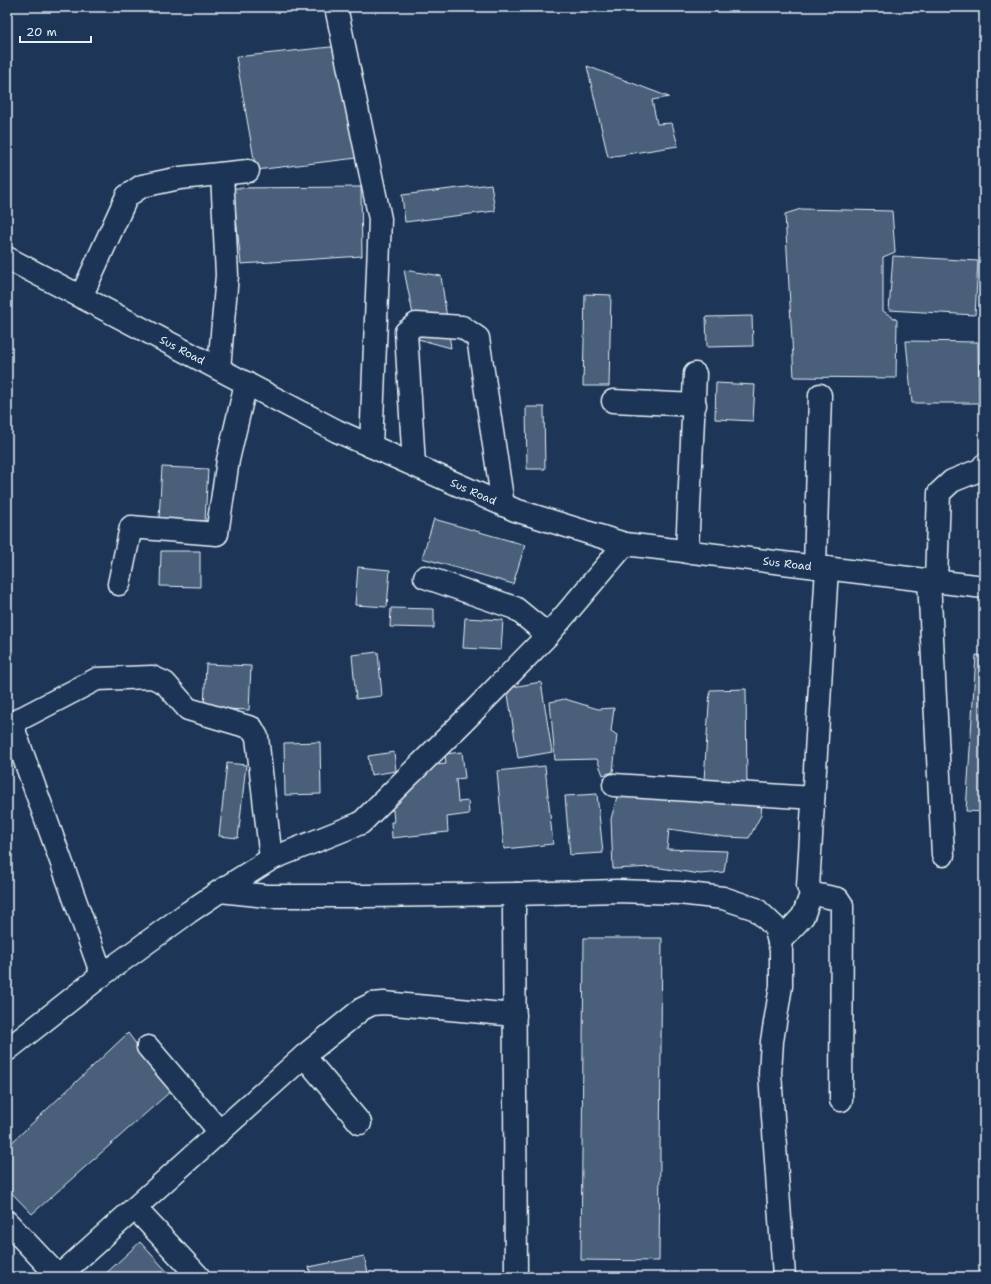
<svg xmlns="http://www.w3.org/2000/svg" width="991" height="1284" viewBox="0 0 991 1284" font-family="'Shantell Sans',sans-serif">
<style>
.building{fill:#495e7a;stroke:#e8f1f8}
.lines{fill:none;stroke-linecap:round;stroke-linejoin:round}
.minor-casing{stroke:#e8f1f8;stroke-width:25}
.major-casing{stroke:#e8f1f8;stroke-width:25}
.minor{stroke:#1d3557;stroke-width:22}
.major{stroke:#1d3557;stroke-width:22}
.labels{text-anchor:middle;dominant-baseline:central;stroke-width:3.5;stroke-linejoin:round;paint-order:stroke}
.street-label{font-size:11px;fill:#e8f1f8;stroke:#1d3557}
</style>
<rect width="100%" height="100%" fill="#1d3557"/>
<filter id="ink" filterUnits="userSpaceOnUse"><feTurbulence type="fractalNoise" baseFrequency=".025" numOctaves="2"/><feDisplacementMap in="SourceGraphic" scale="8" xChannelSelector="R" yChannelSelector="G"/><feConvolveMatrix kernelMatrix="1 2 1 2 8 2 1 2 1" color-interpolation-filters="sRGB"/></filter>
<g filter="url(#ink)">
<g class="building">
<path d="M340,46L357,158L256,170L236,57Z"/>
<path d="M587,66L669,97L652,100L657,124L672,123L678,146L608,157Z"/>
<path d="M491,184L495,211L405,222L402,195Z"/>
<path d="M361,187L362,256L241,264L233,188Z"/>
<path d="M801,209L892,211L895,252L883,257V311L897,320L896,378L794,377L785,214Z"/>
<path d="M893,256L978,261L975,315L889,310Z"/>
<path d="M404,270L441,276L451,348L418,339Z"/>
<path d="M585,294L611,295L609,386H583Z"/>
<path d="M752,316L753,346L707,347L706,317Z"/>
<path d="M906,341L978,342L979,403H912Z"/>
<path d="M716,383L755,385L753,421L715,419Z"/>
<path d="M526,407H544L545,469H527Z"/>
<path d="M162,467L208,469L205,521L159,519Z"/>
<path d="M434,519L525,545L513,584L422,558Z"/>
<path d="M161,551H200V587L160,586Z"/>
<path d="M358,567L390,570L387,607L355,605Z"/>
<path d="M391,608L434,609V628L390,627Z"/>
<path d="M465,618L503,620L501,650L463,648Z"/>
<path d="M378,652L382,696L356,699L352,655Z"/>
<path d="M976,655L984,656V812L966,811Z"/>
<path d="M206,664L251,666L249,710L204,708Z"/>
<path d="M541,682L552,752L518,758L507,688Z"/>
<path d="M746,689L747,786L704,780L710,690Z"/>
<path d="M565,699L598,709L614,708L611,731L617,735L613,772L603,775L597,759L555,760L550,702Z"/>
<path d="M320,742L321,794L285,795L284,743Z"/>
<path d="M394,752L396,771L371,775L368,756Z"/>
<path d="M462,752L465,778L456,779L458,802L468,801L469,814L447,817L448,832L392,838L391,822H394L393,810L389,811L435,765L446,764L445,754Z"/>
<path d="M227,763L246,765L238,838L219,836Z"/>
<path d="M545,766L553,844L504,849L497,771Z"/>
<path d="M618,793L762,802L761,815L749,838L725,837L669,829L667,849L727,851L724,872L700,874L654,867L613,869L611,819Z"/>
<path d="M597,794L603,853L570,855L565,796Z"/>
<path d="M584,938H662L659,1261L581,1260Z"/>
<path d="M128,1033L171,1091L32,1214L7,1188V1147Z"/>
<path d="M140,1242L172,1277H102Z"/>
<path d="M364,1256L369,1277H311L309,1267Z"/>
</g>
<g class="lines">
<defs>
<g id="minor">
<path d="M336,7L380,219L371,446"/>
<path d="M81,297L127,196L142,186L180,178L248,171"/>
<path d="M219,369L227,275L222,174"/>
<path d="M613,401L695,405"/>
<path d="M414,465L406,332L416,324L462,327L478,338L503,505"/>
<path d="M687,552L695,374"/>
<path d="M815,567L820,395"/>
<path d="M827,568L808,887L814,894L838,899L842,905L841,1100"/>
<path d="M425,577L515,608L548,635"/>
<path d="M929,580L943,855"/>
<path d="M936,581L939,493L952,481L982,469L984,465"/>
<path d="M119,584L131,527L217,534L228,460L246,383"/>
<path d="M614,785L813,798"/>
<path d="M220,891L266,896H367L516,894L617,891L679,893L723,898L756,909L775,927L779,942L781,950V986L772,1041L770,1073L784,1277"/>
<path d="M779,942L803,916L812,892"/>
<path d="M102,975L15,733V725L20,719L97,679L152,677L165,683L188,709L252,728L257,737L271,859"/>
<path d="M148,1047L220,1132"/>
<path d="M7,1050L102,975L189,912L220,891L271,859L361,823L466,719L548,635L625,544"/>
<path d="M304,1056L360,1123"/>
<path d="M135,1208L199,1277"/>
<path d="M7,1222L58,1276"/>
<path d="M58,1277L304,1056L362,1009L372,1004L384,1003L515,1015"/>
<path d="M516,1277L514,909L516,894"/>
</g>
<g id="major">
<path id="s1" d="M7,258L337,431L515,510L625,544L984,587"/>
</g>
</defs>
<use href="#minor" class="minor-casing"/>
<use href="#major" class="major-casing"/>
<use href="#minor" class="minor"/>
<use href="#major" class="major"/>
</g>
</g>
<g class="labels">
<g class="street-label">
<text stroke="none"><textPath href="#s1" startOffset="198">Sus Road</textPath></text>
<text stroke="none"><textPath href="#s1" startOffset="522">Sus Road</textPath></text>
<text stroke="none"><textPath href="#s1" startOffset="846">Sus Road</textPath></text>
</g>
</g>
<rect width="991" height="1284" fill="none" stroke="#1d3557" stroke-width="24"/>
<rect x="12" y="12" width="967" height="1260" fill="none" stroke="#e8f1f8" stroke-width="1.5" filter="url(#ink)"/>
<path d="M20 36v6h71v-6" fill="none" stroke="#e8f1f8" stroke-width="2"/>
<text x="26" y="36" font-size="12" fill="#e8f1f8" stroke="#1d3557" stroke-width="3" paint-order="stroke">20 m</text>
</svg>
